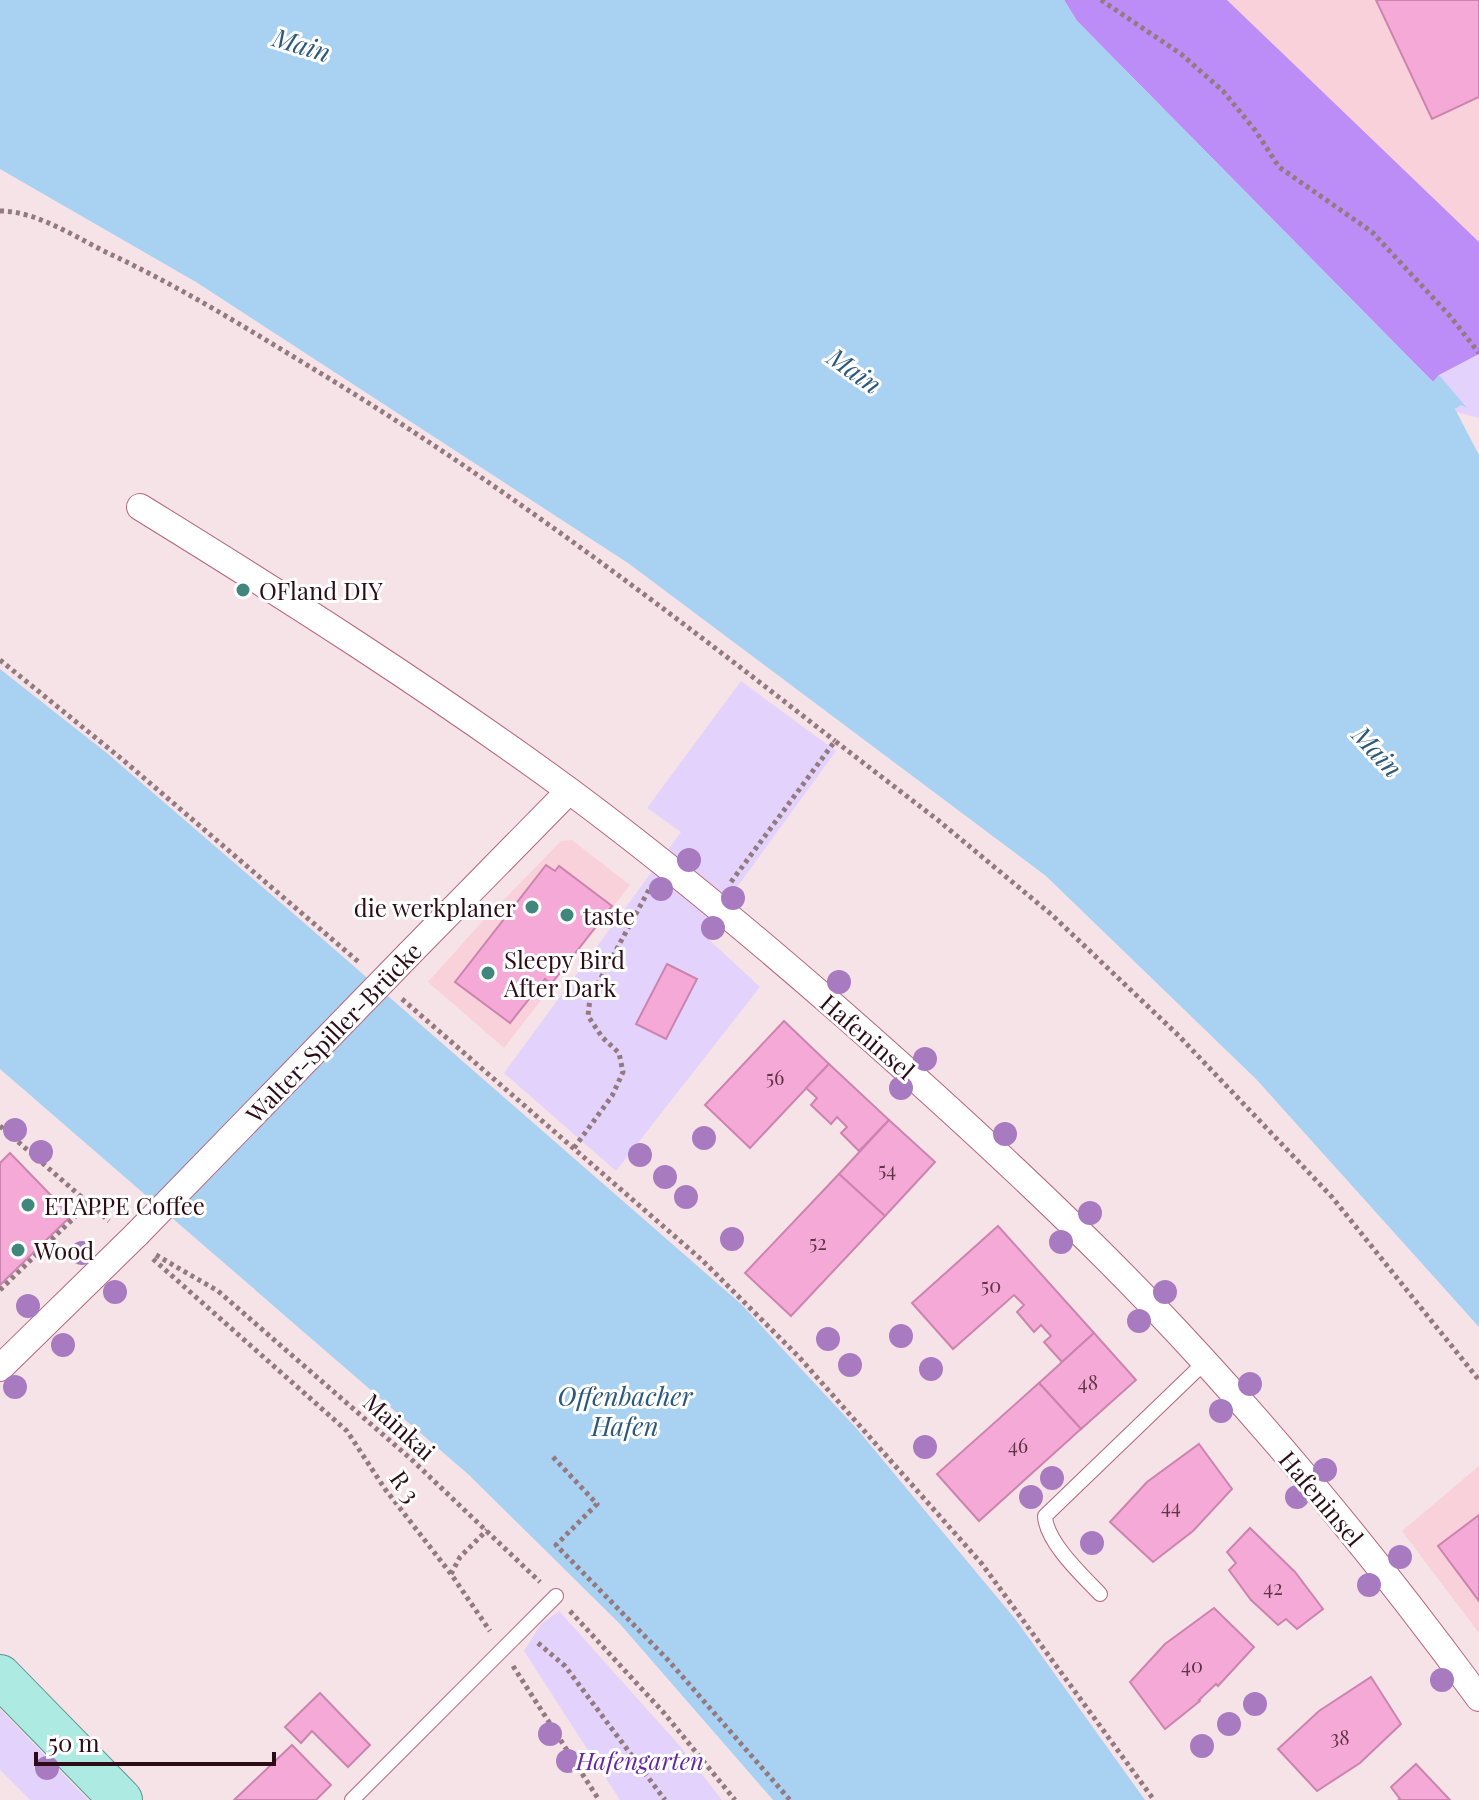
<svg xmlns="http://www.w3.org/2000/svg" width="1479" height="1800" viewBox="0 0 1479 1800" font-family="'Playfair Display',serif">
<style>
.built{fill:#f9d1da}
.green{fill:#e3d3fc}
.forest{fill:#bc8cf7}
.water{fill:#a9d1f2}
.building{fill:#f5a9d6;stroke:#cc84af;stroke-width:2}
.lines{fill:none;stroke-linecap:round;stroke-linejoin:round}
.lane-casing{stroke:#b5667b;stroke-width:16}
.street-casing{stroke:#b5667b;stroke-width:28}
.primary-casing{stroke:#5c948e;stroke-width:44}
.path{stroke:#937a80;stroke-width:5;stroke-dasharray:4 4;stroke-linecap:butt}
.lane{stroke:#fff;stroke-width:14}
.street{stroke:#fff;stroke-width:26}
.primary{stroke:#adebe2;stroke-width:42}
.street-bridge-casing{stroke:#b5667b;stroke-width:28;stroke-linecap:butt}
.street-bridge{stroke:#fff;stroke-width:26}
.tree{fill:#a87bc1}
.poi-dot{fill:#40867c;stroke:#fff;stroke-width:3}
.labels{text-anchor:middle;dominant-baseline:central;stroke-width:6;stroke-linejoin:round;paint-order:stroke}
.number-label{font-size:20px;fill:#5e3446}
.poi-label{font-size:24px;fill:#2c0d16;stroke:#fff;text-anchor:start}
.street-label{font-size:24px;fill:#2c0d16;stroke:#fff}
.park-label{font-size:24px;font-style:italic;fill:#6826a2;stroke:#fff}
.water-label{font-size:26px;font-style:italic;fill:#2c597b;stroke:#fff}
</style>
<rect width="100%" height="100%" fill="#f6e3e7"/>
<g class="built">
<path d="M1227,0H1479V242Z"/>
<path d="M572,840L630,885L504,1048L428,982L479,925L561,841Z"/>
<path d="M1479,1466V1633L1402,1531Z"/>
</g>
<g class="green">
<path d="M1479,354V418L1456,412L1455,408L1461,405L1439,375Z"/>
<path d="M741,681L836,751L703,934L760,987L616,1171L504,1073L681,832L647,808Z"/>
<path d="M559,1611L679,1745L722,1800H620L524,1651L541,1624Z"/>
<path d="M0,1709L88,1800H30L0,1770Z"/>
</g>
<path class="forest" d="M1064,0H1227L1479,242V354L1439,375L1433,382L1077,21Z"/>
<g class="water">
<path d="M0,0H1064L1077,21L1433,382L1439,375L1467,408L1461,405L1455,409L1479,455V1327L1257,1080L1046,876L628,563L196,282L0,169Z"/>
<path d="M0,669L108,754L302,921L741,1304L857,1429L1016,1620L1145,1800H773L620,1624L469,1475L0,1069Z"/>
</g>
<g class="building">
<path d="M1376,0H1479V97L1432,119Z"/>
<path d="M546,865L555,871L559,866L612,906L551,984L545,979L510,1023L455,982Z"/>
<path d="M667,964L697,979L666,1039L636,1024Z"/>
<path d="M784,1021L829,1064L750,1148L705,1105Z"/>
<path d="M829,1064L889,1120L859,1151L841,1133L847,1127L837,1117L831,1124L811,1105L817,1098L806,1088Z"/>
<path d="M889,1120L935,1162L885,1216L839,1174Z"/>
<path d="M10,1153L71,1216L0,1285V1163Z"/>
<path d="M839,1174L885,1216L791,1316L745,1273Z"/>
<path d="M998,1226L1094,1333L1062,1362L1044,1342L1051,1336L1041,1325L1034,1332L1017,1312L1024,1305L1014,1295L953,1349L912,1303Z"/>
<path d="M1094,1333L1136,1380L1081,1429L1039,1383Z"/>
<path d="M1039,1383L1081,1429L979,1521L937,1474Z"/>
<path d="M1199,1444L1232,1489L1193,1531L1153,1562L1110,1522L1147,1482Z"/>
<path d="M1479,1515V1601L1438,1546Z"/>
<path d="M1250,1528L1295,1572L1323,1609L1297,1629L1286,1619L1278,1625L1251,1600L1229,1570L1236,1563L1227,1552Z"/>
<path d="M1214,1608L1254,1647L1218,1686L1216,1684L1199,1700L1200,1701L1165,1729L1130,1682L1165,1644Z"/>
<path d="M1371,1677L1401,1724L1360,1763L1317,1791L1278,1749L1319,1711Z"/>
<path d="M320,1693L370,1745L348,1767L312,1731L301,1743L285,1727Z"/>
<path d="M292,1745L331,1785L316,1800H234Z"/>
<path d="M1416,1764L1450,1800H1398L1400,1799L1391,1787Z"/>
</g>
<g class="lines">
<defs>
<g id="lane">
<path d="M1100,1594C1083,1576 1046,1542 1045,1516L1205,1362"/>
<path d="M352,1800L556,1596"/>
</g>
<g id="street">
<path d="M140,507C286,597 432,690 571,792C668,864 761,942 851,1021C953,1111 1054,1203 1148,1301C1267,1425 1377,1559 1479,1698"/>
<path d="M409,954L569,791"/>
<path d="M0,1368L137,1234"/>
</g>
<path id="primary" d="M0,1676L121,1800"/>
</defs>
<use href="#lane" class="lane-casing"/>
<use href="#street" class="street-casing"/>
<use href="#primary" class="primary-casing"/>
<g class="path">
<path d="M1101,0L1181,54L1223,91L1255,130L1279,167L1372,232L1450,316L1479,353"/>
<path d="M0,211C38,211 78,239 112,255C180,287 243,326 307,365C493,477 664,607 835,741"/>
<path d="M0,660L123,760L361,964"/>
<path d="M731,882L835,741L939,821L1052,915L1179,1036L1332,1197L1479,1380"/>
<path d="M402,999L702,1260L799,1357L982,1564L1154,1800"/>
<path d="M0,1126L109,1221"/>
<path d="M574,1148L612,1096L623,1072L619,1053L602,1037L588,1016L590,998L651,886"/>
<path d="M156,1255L218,1291L411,1459L540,1582"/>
<path d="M153,1259L347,1431L385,1489L451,1574L490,1631"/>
<path d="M0,1290L89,1203"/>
<path d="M553,1457L597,1504L556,1545L668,1660L790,1800"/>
<path d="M451,1574L460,1557L487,1530"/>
<path d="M570,1611L664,1713L735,1800"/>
<path d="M538,1643L565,1666L665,1800"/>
<path d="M513,1666L599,1800"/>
</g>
<use href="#lane" class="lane"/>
<use href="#street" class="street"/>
<use href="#primary" class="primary"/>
<defs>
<path id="street-bridge" d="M137,1234L409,954"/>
</defs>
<use href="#street-bridge" class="street-bridge-casing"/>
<use href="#street-bridge" class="street-bridge"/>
</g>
<g class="tree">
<circle cx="689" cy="860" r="12"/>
<circle cx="661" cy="889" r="12"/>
<circle cx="733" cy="898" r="12"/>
<circle cx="713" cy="928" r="12"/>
<circle cx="839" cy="982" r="12"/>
<circle cx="925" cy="1059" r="12"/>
<circle cx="901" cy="1088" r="12"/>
<circle cx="15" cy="1130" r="12"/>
<circle cx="1005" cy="1134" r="12"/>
<circle cx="704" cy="1138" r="12"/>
<circle cx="41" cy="1152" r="12"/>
<circle cx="640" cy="1155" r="12"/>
<circle cx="665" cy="1177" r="12"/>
<circle cx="686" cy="1197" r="12"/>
<circle cx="1090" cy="1213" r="12"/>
<circle cx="732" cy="1239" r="12"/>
<circle cx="1061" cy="1242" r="12"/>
<circle cx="82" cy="1253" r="12"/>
<circle cx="115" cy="1292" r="12"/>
<circle cx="1165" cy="1292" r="12"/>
<circle cx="28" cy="1306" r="12"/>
<circle cx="1139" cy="1321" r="12"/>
<circle cx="901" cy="1336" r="12"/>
<circle cx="828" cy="1339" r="12"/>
<circle cx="63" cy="1345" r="12"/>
<circle cx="850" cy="1365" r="12"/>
<circle cx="931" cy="1369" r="12"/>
<circle cx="1250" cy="1384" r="12"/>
<circle cx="15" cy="1387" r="12"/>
<circle cx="1221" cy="1411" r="12"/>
<circle cx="925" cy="1447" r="12"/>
<circle cx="1325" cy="1470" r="12"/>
<circle cx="1052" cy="1478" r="12"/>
<circle cx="1031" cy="1497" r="12"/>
<circle cx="1297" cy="1497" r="12"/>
<circle cx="1092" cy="1543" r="12"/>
<circle cx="1400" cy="1557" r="12"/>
<circle cx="1369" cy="1585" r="12"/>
<circle cx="1442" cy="1680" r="12"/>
<circle cx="1255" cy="1704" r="12"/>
<circle cx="1229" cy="1724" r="12"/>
<circle cx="550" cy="1734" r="12"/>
<circle cx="1202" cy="1746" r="12"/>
<circle cx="568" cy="1761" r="12"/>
<circle cx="47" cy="1768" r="12"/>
</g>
<g class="poi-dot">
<circle cx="243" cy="590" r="8"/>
<circle cx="532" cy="907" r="8"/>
<circle cx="567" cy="915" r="8"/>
<circle cx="488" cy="973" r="8"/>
<circle cx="28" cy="1205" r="8"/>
<circle cx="18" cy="1250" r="8"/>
</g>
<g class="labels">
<g class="number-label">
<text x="775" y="1076">56</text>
<text x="887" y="1168">54</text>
<text x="818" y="1241">52</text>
<text x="991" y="1284">50</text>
<text x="1088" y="1381">48</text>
<text x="1018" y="1444">46</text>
<text x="1171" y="1505">44</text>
<text x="1273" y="1586">42</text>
<text x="1192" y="1664">40</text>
<text x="1340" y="1736">38</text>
</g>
<g class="poi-label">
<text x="259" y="590">OFland DIY</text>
<text x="516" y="907" text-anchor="end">die werkplaner</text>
<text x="583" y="915">taste</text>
<text x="504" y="959">Sleepy Bird<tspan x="504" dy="28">After Dark</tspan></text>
<text x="44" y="1205">ETAPPE Coffee</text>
<text x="34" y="1250">Wood</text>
</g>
<g class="street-label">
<text transform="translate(333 1032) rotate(-46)">Walter-Spiller-Brücke</text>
<text transform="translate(868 1036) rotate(41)">Hafeninsel</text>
<text transform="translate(400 1426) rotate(42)">Mainkai</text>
<text transform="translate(406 1486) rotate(55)">R 3</text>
<text transform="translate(1322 1498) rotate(50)">Hafeninsel</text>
</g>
<g class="park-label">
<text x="640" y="1760">Hafengarten</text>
</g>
<g class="water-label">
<text transform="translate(302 44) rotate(17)">Main</text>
<text transform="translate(855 370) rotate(35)">Main</text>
<text transform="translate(1378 751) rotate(47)">Main</text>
<text x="625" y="1395">Offenbacher<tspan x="625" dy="30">Hafen</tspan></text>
</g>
</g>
<path d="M36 1752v12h238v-12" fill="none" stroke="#2c0d16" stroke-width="4"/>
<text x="48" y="1752" font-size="24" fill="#2c0d16" stroke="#ffffff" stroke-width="6" paint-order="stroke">50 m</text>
</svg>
